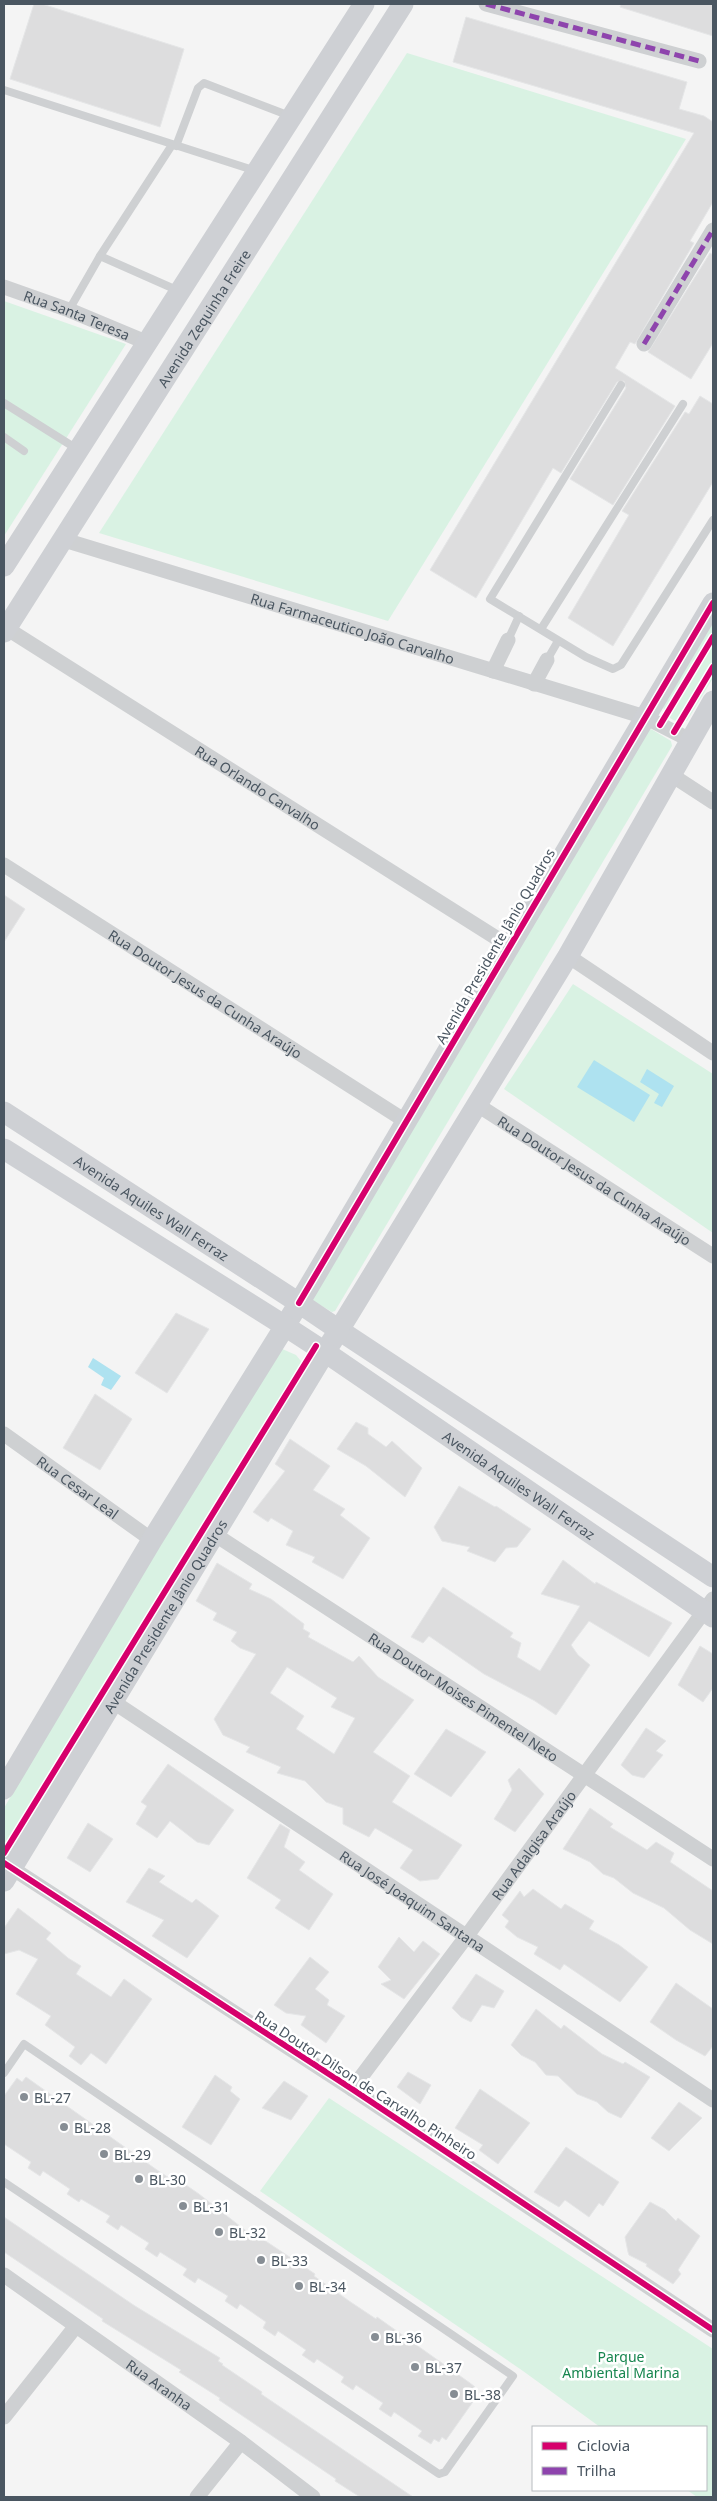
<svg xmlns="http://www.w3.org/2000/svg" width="717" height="2501" viewBox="0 0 717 2501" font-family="'Noto Sans',sans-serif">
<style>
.green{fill:#d9f2e3}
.water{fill:#aee2f0}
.building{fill:#ddddde;stroke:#e5e6e7;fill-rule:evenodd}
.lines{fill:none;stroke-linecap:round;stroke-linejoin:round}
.lane{stroke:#ced0d2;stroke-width:8}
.street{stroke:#ced0d2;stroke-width:15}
.secondary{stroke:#ced0d4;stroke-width:21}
.quiet{stroke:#8e44ad;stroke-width:5;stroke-dasharray:10 5;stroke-linecap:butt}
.cycleway-casing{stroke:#fff;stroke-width:9}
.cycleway{stroke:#d6006c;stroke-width:6}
.poi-dot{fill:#868d94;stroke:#fff;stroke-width:2}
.labels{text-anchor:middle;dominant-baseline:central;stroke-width:5;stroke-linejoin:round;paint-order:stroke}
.street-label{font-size:14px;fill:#4a5661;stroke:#fff}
.poi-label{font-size:14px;fill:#4a5661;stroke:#fff;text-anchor:start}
.park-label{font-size:14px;fill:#17864f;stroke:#fff}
</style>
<rect width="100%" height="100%" fill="#f4f4f4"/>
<g class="green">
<path d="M407,53L686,139L388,621L99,533Z"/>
<path d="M4,301L126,344L4,536Z"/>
<path d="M713,623V678L687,721C675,723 667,719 663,707Z"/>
<path d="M651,729L671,741L672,746L335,1311L332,1312L310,1299L645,732Z"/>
<path d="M573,984L713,1074V1233L504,1089Z"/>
<path d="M280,1348L296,1355L305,1366L291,1392L142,1632L14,1845L4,1848V1808L131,1592Z"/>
<path d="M329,2098L713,2349V2497H697L687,2490H706V2427H600L523,2371L260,2191Z"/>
</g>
<g class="water">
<path d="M594,1060L650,1095L634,1122L577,1087Z"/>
<path d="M647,1069L674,1086L662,1107L654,1103L659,1094L640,1082Z"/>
<path d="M93,1358L121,1376L111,1390L101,1385L104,1378L88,1367Z"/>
</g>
<g class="building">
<path d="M34,4H42L184,49L160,127L10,79Z"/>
<path d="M621,4H713V36L620,7Z"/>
<path d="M466,17L687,82L679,109L704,116L713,122V202L690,241L694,243L635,344L630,342L615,368L675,406L613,505L570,479L626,388L624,381L617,382L561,473L553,468L476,598L430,570L694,133L453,62Z"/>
<path d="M710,253L713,255V343L691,379L648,352Z"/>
<path d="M700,396L713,404V482L613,646L568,618L629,515L622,511L685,412L689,414Z"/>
<path d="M4,895L25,909L4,942Z"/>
<path d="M176,1313L209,1329L167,1393L135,1373Z"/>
<path d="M95,1394L132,1419L100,1470L63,1448Z"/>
<path d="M356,1422L368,1428V1434L386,1447L392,1441L422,1468L405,1497L366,1466L337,1449Z"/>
<path d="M290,1439L330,1466L313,1490L345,1509L340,1515L370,1538L343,1579L312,1562L315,1557L286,1545L293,1531L271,1518L268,1522L253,1512L285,1471L275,1464Z"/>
<path d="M459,1486L495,1507L496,1506L531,1529L517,1547L506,1548L495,1562L467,1551L470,1547L442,1541L434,1527Z"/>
<path d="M563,1560L595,1584L596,1582L672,1623L649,1657L589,1621L571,1645L578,1655L590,1665L556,1715L535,1701L484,1674L429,1636L423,1643L411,1637L443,1587L513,1633L510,1637L521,1643L517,1657L540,1671L580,1606L541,1594Z"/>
<path d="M217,1563L252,1584L249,1589L271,1599L304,1624L303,1629L310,1633L308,1637L353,1662L359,1656L378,1677L414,1700L373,1752L410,1776L392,1802L462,1845L438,1879L420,1881L400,1868L413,1850L375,1828L369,1837L343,1824V1808L326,1802L305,1781L277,1773L281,1767L246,1752L250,1747L223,1735L214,1719L256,1654L240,1648L231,1641L237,1632L213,1620L217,1613L196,1601ZM287,1667L337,1698L331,1707L355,1718L334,1754L296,1729L304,1716L270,1693Z"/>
<path d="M700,1646L713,1654V1688L703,1702L678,1685Z"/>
<path d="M646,1728L666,1741L656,1751L663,1755L644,1778L632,1775L621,1765Z"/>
<path d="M446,1729L486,1752L451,1797L414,1774Z"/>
<path d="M168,1764L234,1810L209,1845L197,1842L170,1821L157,1838L136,1824L147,1806L141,1802Z"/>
<path d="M519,1768L544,1794L515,1832L494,1819L512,1790L508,1780Z"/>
<path d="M590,1808L613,1824L610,1827L647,1850L656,1842L674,1853L670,1862L713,1891V1944L690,1930L664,1908L633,1893L614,1878L603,1874L590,1862L563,1849Z"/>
<path d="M88,1823L113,1839L90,1872L67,1858Z"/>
<path d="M280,1824L290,1830L284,1847L305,1862L299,1870L333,1894L309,1930L275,1908L281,1900L247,1878Z"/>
<path d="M149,1868L165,1876L159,1882L192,1903L196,1899L219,1916L187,1958L152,1936L164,1920L126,1902Z"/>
<path d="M533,1889L561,1909L565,1904L594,1921L589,1929L619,1945L648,1967L620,2002L564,1964L560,1970L534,1954L538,1947L517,1937L505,1927L509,1921L502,1915L520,1891L524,1897Z"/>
<path d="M18,1908L51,1933L46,1939L68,1958L81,1966L76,1974L111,1997L124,1979L152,1999L106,2064L91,2053L81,2065L69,2056L75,2047L45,2025L51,2016L16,1994L38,1959L19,1950L4,1954V1928Z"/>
<path d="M399,1937L414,1952L423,1941L440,1954L404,1999L381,1984L391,1980L378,1967Z"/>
<path d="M310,1957L329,1972L315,1989L329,2000L327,2005L345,2016L326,2043L301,2025L306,2016L286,2013L274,2005Z"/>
<path d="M476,1974L504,1991L494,2008L482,2005L471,2022L461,2017L452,2008Z"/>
<path d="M676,1983L713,2009V2046L705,2056L676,2040L650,2022Z"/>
<path d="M536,2009L561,2029L564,2025L602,2054L623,2064L625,2062L650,2077L621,2118L608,2112L597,2102L577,2094L558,2076L546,2075L535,2062L521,2055L511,2045Z"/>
<path d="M408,2072L431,2085L420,2104L397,2087Z"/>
<path d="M215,2075L232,2087L230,2091L240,2099L211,2145L182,2127Z"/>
<path d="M26,2077L157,2170L181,2186L183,2183L199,2194L259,2241L261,2238L315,2274L314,2276L352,2303L376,2319L377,2317L470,2383L475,2387L471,2392L477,2396L446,2440L442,2437L439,2442L434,2439L431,2444L418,2436L422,2431L394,2412L391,2417L379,2409L383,2403L356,2385L353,2390L341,2382L344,2377L317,2359L314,2363L302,2355L306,2350L278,2331L275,2336L263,2328L266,2322L240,2304L237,2309L225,2301L228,2296L198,2278L195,2283L183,2275L187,2269L160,2252L157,2257L145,2249L149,2243L121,2225L118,2230L106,2222L110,2216L81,2199L79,2202L67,2194L70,2189L43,2171L40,2176L28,2168L31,2162L4,2144V2096L17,2078L22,2082Z"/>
<path d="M284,2081L308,2096L291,2120L262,2108Z"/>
<path d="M480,2089L530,2123L498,2164L479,2150L483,2145L455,2128Z"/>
<path d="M679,2102L702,2118L669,2151L651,2138Z"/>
<path d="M566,2147L619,2182L603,2206L599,2203L589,2217L565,2200L559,2207L534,2192Z"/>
<path d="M650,2202L665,2210L676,2221L678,2218L700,2236L678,2270L681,2274L673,2284L646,2266L647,2264L629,2255L628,2252L625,2237Z"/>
<path d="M4,2217L135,2306L220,2358L218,2361L223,2364L222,2365L262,2392L261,2394L413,2497H360L335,2481L336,2479L219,2400L220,2398L179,2372L181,2370L102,2321L103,2319L4,2252Z"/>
</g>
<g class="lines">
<g class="lane">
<path d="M4,90L256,171"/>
<path d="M176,146L198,88L204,83L290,116"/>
<path d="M100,256L172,145"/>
<path d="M69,310L100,256L179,291"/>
<path d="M621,385L490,599L586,657L613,669L621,665L713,520"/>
<path d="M4,403L77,449"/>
<path d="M4,437L24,451"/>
<path d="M541,629L683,404"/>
<path d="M508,640L519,616"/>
<path d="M547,660L558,641"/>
<path d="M4,2073L24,2044L513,2376L445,2472L439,2474L4,2182"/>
</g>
<g class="street">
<path d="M486,4L699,61"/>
<path id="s1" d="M4,287L69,310L148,343"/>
<path d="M644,344L713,230"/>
<path id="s2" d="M61,539L645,717L690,740"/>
<path id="s3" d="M6,628L509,946"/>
<path d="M493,671L508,640"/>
<path d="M534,684L547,660"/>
<path d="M670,774L713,802"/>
<path id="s4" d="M4,865L407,1122"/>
<path d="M568,956L713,1053"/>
<path id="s5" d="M476,1104L713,1256"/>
<path id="s6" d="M4,1434L152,1540"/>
<path id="s7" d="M214,1534L713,1859"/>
<path id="s8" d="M112,1701L713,2100"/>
<path d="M4,1863L352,2089L713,2330"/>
<path id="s9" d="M352,2089L466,1937L713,1599"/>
<path id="s10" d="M4,2275L241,2442L313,2497"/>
<path d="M4,2417L76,2326"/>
<path d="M197,2497L241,2442"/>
</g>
<g class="secondary">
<path d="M4,566L364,4"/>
<path id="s11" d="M4,632L403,4"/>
<path d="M713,701L568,956L339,1330L713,1577"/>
<path id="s12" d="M4,1112L299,1303L339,1330L325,1352L285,1326L308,1288C443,1060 577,830 713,603"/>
<path d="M4,1149L285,1326L152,1540L4,1789"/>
<path id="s13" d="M4,1881L325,1352L713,1617"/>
</g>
<g class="quiet">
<path d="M486,4L699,61"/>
<path d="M644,344L713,230"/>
</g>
<defs>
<g id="cycleway">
<path d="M660,725L713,637"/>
<path d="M674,732L713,667"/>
<path d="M299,1303L713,603"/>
<path d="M4,1853L316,1346"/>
<path d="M4,1863L352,2089L713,2330"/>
</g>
</defs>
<use href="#cycleway" class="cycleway-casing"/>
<use href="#cycleway" class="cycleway"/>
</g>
<g class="poi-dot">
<circle cx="24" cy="2097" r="5"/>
<circle cx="64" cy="2127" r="5"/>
<circle cx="104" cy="2154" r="5"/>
<circle cx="139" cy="2179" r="5"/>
<circle cx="183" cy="2206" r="5"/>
<circle cx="219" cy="2232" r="5"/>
<circle cx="261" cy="2260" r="5"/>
<circle cx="299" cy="2286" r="5"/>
<circle cx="375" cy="2337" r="5"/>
<circle cx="415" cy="2367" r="5"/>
<circle cx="454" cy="2394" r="5"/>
</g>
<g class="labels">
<g class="street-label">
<text stroke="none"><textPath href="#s1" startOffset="78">Rua Santa Teresa</textPath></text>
<text stroke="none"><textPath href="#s11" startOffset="372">Avenida Zequinha Freire</textPath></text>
<text stroke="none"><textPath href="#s2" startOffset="305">Rua Farmaceutico João Carvalho</textPath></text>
<text stroke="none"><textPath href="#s3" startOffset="298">Rua Orlando Carvalho</textPath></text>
<text transform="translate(495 946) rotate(-60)">Avenida Presidente Jânio Quadros</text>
<text stroke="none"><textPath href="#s4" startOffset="239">Rua Doutor Jesus da Cunha Araújo</textPath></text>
<text stroke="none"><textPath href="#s5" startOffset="141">Rua Doutor Jesus da Cunha Araújo</textPath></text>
<text stroke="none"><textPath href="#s12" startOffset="176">Avenida Aquiles Wall Ferraz</textPath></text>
<text stroke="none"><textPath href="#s13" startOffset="854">Avenida Aquiles Wall Ferraz</textPath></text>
<text stroke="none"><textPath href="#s6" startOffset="91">Rua Cesar Leal</textPath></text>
<text stroke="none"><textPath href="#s13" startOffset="310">Avenida Presidente Jânio Quadros</textPath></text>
<text stroke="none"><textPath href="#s7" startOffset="298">Rua Doutor Moises Pimentel Neto</textPath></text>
<text stroke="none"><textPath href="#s9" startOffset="304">Rua Adalgisa Araújo</textPath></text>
<text stroke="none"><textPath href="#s8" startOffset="361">Rua José Joaquim Santana</textPath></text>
<text transform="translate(366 2085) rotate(33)">Rua Doutor Dilson de Carvalho Pinheiro</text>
<text stroke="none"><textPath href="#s10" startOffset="190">Rua Aranha</textPath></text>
</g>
<g class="poi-label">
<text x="34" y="2097">BL-27</text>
<text x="74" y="2127">BL-28</text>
<text x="114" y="2154">BL-29</text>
<text x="149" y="2179">BL-30</text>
<text x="193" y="2206">BL-31</text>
<text x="229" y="2232">BL-32</text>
<text x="271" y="2260">BL-33</text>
<text x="309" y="2286">BL-34</text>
<text x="385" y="2337">BL-36</text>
<text x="425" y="2367">BL-37</text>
<text x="464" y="2394">BL-38</text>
</g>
<g class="park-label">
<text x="621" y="2356">Parque<tspan x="621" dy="16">Ambiental Marina</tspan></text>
</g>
</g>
<rect width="717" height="2501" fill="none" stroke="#4a5661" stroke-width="10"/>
<rect x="532" y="2426" width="175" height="65" fill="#ffffff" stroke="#b7bbc0"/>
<rect x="542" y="2442" width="25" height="8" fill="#d6006c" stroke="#b7bbc0"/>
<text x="577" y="2451" font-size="15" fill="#4a5661">Ciclovia</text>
<rect x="542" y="2467" width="25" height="8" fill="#8e44ad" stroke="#b7bbc0"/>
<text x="577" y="2476" font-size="15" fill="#4a5661">Trilha</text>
</svg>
